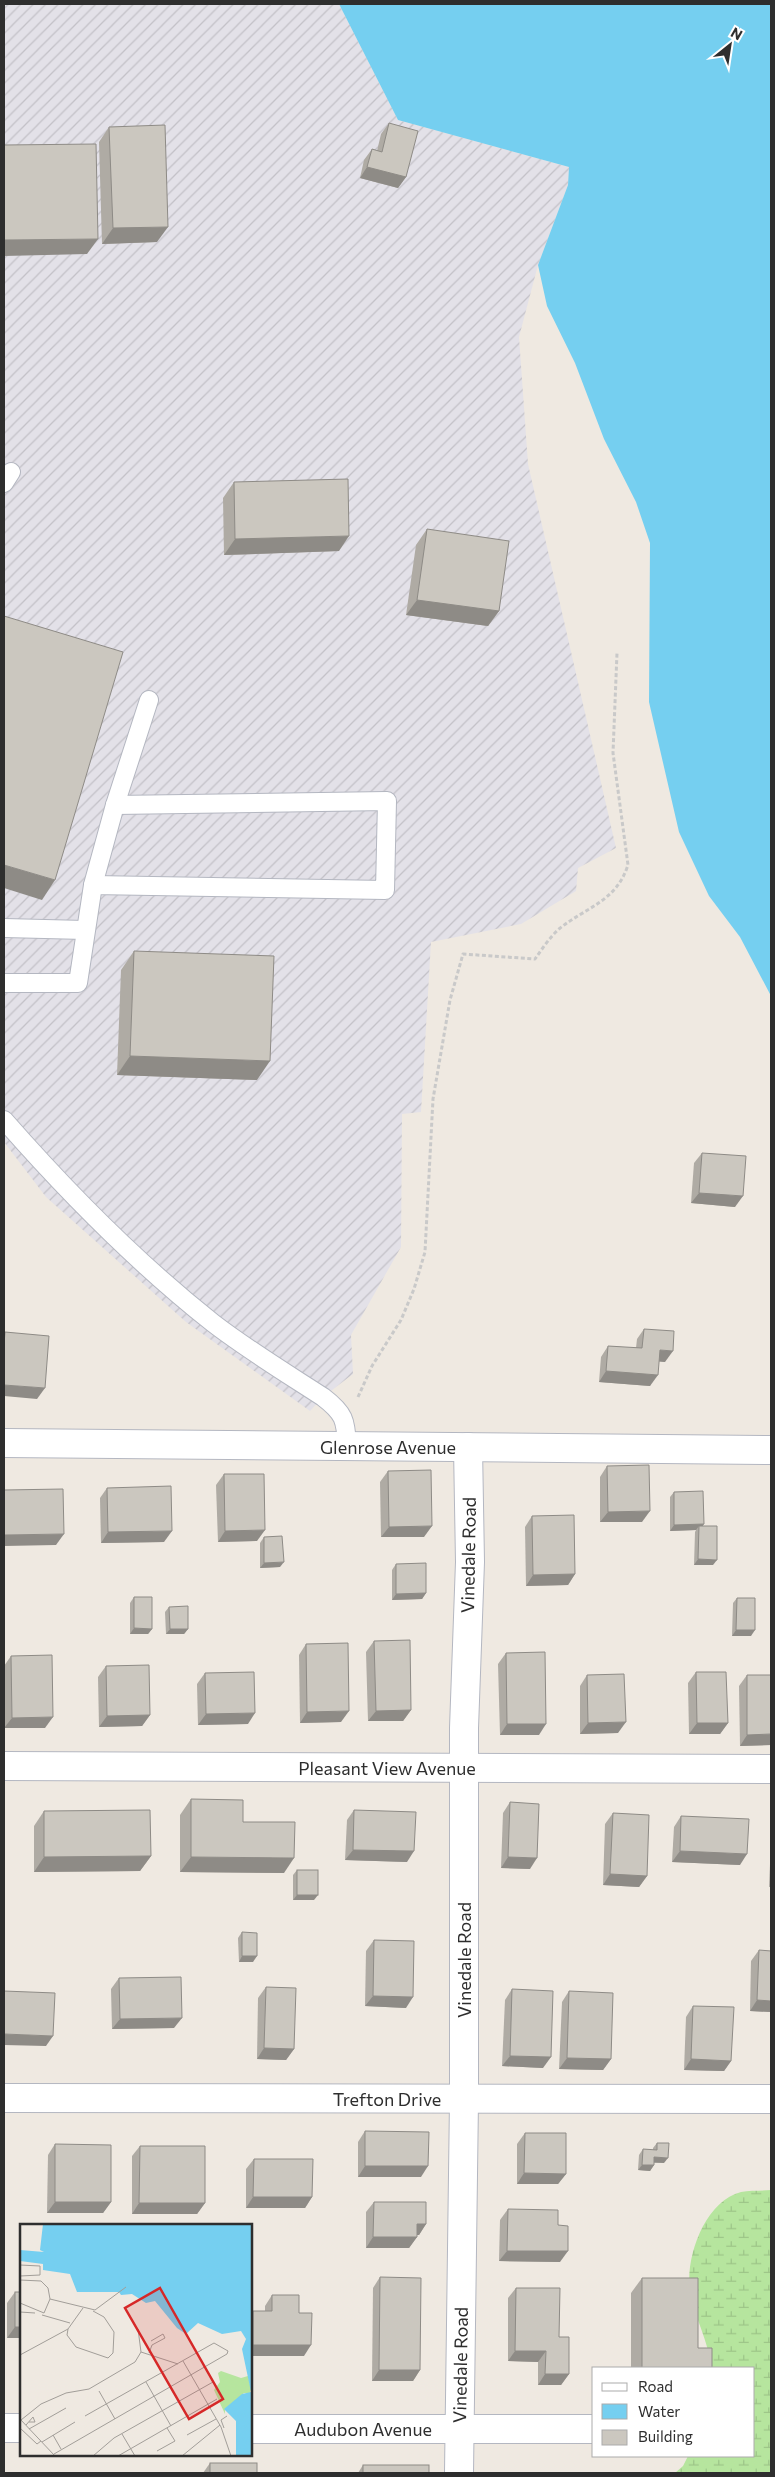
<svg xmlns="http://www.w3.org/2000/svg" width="775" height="2477" viewBox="0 0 775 2477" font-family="Commissioner,sans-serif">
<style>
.industrial{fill:url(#industrial-furrows)}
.wetland{fill:url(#wetland-marsh)}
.water{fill:#75cff0}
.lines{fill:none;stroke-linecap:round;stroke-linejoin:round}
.service-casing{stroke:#b4b7c1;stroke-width:20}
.minor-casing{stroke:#b4b7c1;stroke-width:30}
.path{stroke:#c9c9c9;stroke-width:3;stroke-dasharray:4 2.5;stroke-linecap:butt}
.service{stroke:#fff;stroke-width:18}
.minor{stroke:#fff;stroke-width:28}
.wall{fill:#afaba4}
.shaded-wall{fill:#8e8b86}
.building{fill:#cbc7bf;stroke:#8e8b86}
.labels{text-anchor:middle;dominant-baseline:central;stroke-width:5;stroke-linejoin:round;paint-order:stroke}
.street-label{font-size:18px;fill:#2e2e2e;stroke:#fff}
.inset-road{fill:none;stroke:#a29e99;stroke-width:1}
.view{fill:#d62828;fill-opacity:0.15;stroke:#d62828;stroke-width:2.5}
.inset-edge{fill:none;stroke:#2e2e2e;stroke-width:2.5}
</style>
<defs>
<pattern id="industrial-furrows" width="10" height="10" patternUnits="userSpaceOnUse" patternTransform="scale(1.25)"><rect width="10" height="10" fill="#e3e1e8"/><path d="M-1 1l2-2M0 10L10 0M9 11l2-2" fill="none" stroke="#c3c1c7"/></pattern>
<pattern id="wetland-marsh" width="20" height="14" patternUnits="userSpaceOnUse" patternTransform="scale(1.25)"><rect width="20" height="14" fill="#b6e59e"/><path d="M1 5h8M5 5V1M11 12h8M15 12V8" fill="none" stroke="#9dc588"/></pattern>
</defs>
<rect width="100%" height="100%" fill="#efe9e1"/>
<path class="industrial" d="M4,4H339L398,120L569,167L568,185L538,265L519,337L528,464L616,848L578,868L576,891L521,924L431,942L421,1112L402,1114L401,1247L351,1335L353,1374L323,1397L310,1411L186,1322L46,1197L4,1142Z"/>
<path class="wetland" d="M771,2190V2473H675L683,2466L688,2456H754V2368H711C709,2341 694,2317 690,2291C685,2257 705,2201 741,2192C750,2190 762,2191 771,2190Z"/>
<path class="water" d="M339,4H771V996L740,937L709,896L679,832L649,702L650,543L636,502L604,439L575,363L547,306L538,265L568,185L569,167L398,120Z"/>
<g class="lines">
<defs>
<g id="service">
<path d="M4,483L11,472"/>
<path d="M93,885L115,805L149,700"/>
<path d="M4,928L85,930"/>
<path d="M4,983H78L93,885L385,890L387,801L115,805"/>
<path d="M4,1120C68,1193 137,1263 213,1323C248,1350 286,1373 323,1397C344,1413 346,1420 347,1446"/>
</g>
<g id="minor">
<path d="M4,1443L771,1450"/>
<path d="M4,1766L771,1769"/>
<path d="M4,2098L771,2099"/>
<path d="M4,2428H21"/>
<path d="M251,2429H594"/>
<path d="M459,2473L464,2100V1728L470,1562L468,1447"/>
</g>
</defs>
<use href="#service" class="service-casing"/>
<use href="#minor" class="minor-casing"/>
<path class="path" d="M358,1397L372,1366L401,1320L414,1289L425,1252L433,1099L450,1000L463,954L535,959C542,949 550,937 559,929C586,907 616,902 628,865L613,753L617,653"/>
<use href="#service" class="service"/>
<use href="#minor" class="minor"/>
</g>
<g class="wall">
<path d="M389,123L406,177L398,188L360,178L364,160L372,149L377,151L381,134Z"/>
<path d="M109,127L157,242L102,244L99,142Z"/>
<path d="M234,482L339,551L224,555L223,498Z"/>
<path d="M427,529L499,611L488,626L406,615L416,545Z"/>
<path d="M134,951L257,1080L117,1075L121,970Z"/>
<path d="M702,1153L735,1207L691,1203L694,1163Z"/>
<path d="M644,1329L665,1362L659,1361L650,1386L599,1382L601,1357L608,1346L636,1348L637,1339Z"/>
<path d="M607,1466L642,1522H600V1477Z"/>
<path d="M388,1471L424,1537H381L380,1482Z"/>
<path d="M224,1474L257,1541L218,1542L216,1485Z"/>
<path d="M107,1488L164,1542L101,1543L100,1498Z"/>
<path d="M674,1492L703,1526L713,1565H694L695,1532L696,1530L670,1531V1497Z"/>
<path d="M532,1516L575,1574L568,1585L526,1586L525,1527Z"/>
<path d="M264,1537L280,1567L260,1568V1543Z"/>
<path d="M396,1564L426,1593L422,1599L392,1600V1570Z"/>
<path d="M134,1597L152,1629L148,1634H130V1603Z"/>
<path d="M737,1598L751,1636H732L733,1603Z"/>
<path d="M169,1607L188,1629L184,1634H166L165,1612Z"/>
<path d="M374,1641L411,1710L403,1721H368L366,1652Z"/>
<path d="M306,1644L341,1722L300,1723L299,1655Z"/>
<path d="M506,1653L539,1735H500L498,1664Z"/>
<path d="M11,1656L45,1728H4V1666Z"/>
<path d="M106,1666L150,1715L142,1726L99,1727L98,1677Z"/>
<path d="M696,1672L728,1723L720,1734H689L688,1683Z"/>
<path d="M205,1673L248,1724L198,1725L197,1684Z"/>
<path d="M587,1675L618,1733L580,1734V1686Z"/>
<path d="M747,1675L771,1745L740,1746L739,1686Z"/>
<path d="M191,1799L243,1822L284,1873L180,1872V1815Z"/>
<path d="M510,1802L530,1869L501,1868L503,1813Z"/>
<path d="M354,1810L407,1862L345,1860L347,1820Z"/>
<path d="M44,1811L151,1856L140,1871L34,1872V1826Z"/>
<path d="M613,1813L647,1876L639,1887L603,1885L605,1824Z"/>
<path d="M681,1816L740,1865L672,1862L674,1827Z"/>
<path d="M771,1841V1887H769Z"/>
<path d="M297,1870L314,1900H293V1875Z"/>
<path d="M242,1932L253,1962H239L238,1938Z"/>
<path d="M374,1940L406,2008L365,2006L366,1951Z"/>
<path d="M759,1950L771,2012L750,2011L751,1961Z"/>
<path d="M119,1978L174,2028L112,2029L111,1989Z"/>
<path d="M266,1987L294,2049L286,2060L257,2059L258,1998Z"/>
<path d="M512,1989L543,2068L502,2066L505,2000Z"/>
<path d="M569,1991L611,2059L603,2070L559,2069L562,2002Z"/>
<path d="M693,2006L731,2061L724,2071L684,2070L686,2017Z"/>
<path d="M365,2131L421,2177H358V2142Z"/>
<path d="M525,2133L566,2174L558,2184H517V2144Z"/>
<path d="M657,2143L664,2163H654V2165L650,2171L638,2170L639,2155L643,2149L653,2150V2148Z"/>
<path d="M55,2144L111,2202L103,2213H47L48,2155Z"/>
<path d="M140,2146L205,2203L197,2214H132V2156Z"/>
<path d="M254,2159L312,2197L305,2208H246V2169Z"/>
<path d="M374,2202L426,2224L419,2235H417V2237L409,2248H366V2212Z"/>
<path d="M508,2209L558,2225L560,2262L499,2261L500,2220Z"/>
<path d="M380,2277L420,2370L413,2381H372L373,2288Z"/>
<path d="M642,2278L698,2348L712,2368H631V2293Z"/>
<path d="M516,2288L559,2337L569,2374L561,2385H538V2362L508,2361V2298Z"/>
<path d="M15,2292H21V2338H7V2303Z"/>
<path d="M272,2295L299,2313L304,2356H251V2314L253,2311H265V2306Z"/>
<path d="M210,2463L257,2473H203Z"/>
<path d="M363,2465L429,2473H358Z"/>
</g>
<g class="shaded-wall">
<path d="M367,167L406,177L398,188L360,178Z"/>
<path d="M168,227L157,242L102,244L113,228Z"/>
<path d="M98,239L87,254L4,256V240Z"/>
<path d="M349,536L339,551L224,555L235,539Z"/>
<path d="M417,600L499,611L488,626L406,615Z"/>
<path d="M4,865L55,880L42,900L4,888Z"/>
<path d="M130,1056L270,1061L257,1080L117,1075Z"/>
<path d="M699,1193L743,1196L735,1207L691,1203Z"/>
<path d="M660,1350L673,1351L665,1362L652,1361Z"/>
<path d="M606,1371L658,1375L650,1386L599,1382Z"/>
<path d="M4,1385L45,1388L37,1399L4,1396Z"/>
<path d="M650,1511L642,1522H600L608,1512Z"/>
<path d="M704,1524L700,1530L699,1526L696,1530L670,1531L674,1525Z"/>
<path d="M432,1526L424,1537H381L389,1527Z"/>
<path d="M265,1530L257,1541L218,1542L225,1531Z"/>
<path d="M172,1531L164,1542L101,1543L108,1532Z"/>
<path d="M64,1534L56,1545L4,1546V1535Z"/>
<path d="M698,1559L717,1560L713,1565H694Z"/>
<path d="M284,1562L280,1567L260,1568L264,1563Z"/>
<path d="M575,1574L568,1585L526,1586L533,1575Z"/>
<path d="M426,1593L422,1599L392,1600L396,1594Z"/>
<path d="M134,1628L152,1629L148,1634H130Z"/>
<path d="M170,1629H188L184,1634H166Z"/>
<path d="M736,1630H755L751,1636H732Z"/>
<path d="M411,1710L403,1721H368L376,1711Z"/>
<path d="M349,1711L341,1722L300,1723L307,1712Z"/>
<path d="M255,1713L248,1724L198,1725L206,1714Z"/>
<path d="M150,1715L142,1726L99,1727L107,1716Z"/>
<path d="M53,1717L45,1728H4L12,1718Z"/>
<path d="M626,1722L618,1733L580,1734L588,1723Z"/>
<path d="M697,1723H728L720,1734H689Z"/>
<path d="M507,1724H546L539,1735H500Z"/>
<path d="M771,1734V1745L740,1746L747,1735Z"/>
<path d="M353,1850L414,1851L407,1862L345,1860Z"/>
<path d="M680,1851L747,1854L740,1865L672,1862Z"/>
<path d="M151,1856L140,1871L34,1872L44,1857Z"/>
<path d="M191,1857L294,1858L284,1873L180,1872Z"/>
<path d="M508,1857L537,1858L530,1869L501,1868Z"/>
<path d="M610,1874L647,1876L639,1887L603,1885Z"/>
<path d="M297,1895H318L314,1900H293Z"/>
<path d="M242,1956H257L253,1962H239Z"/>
<path d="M373,1996L413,1997L406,2008L365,2006Z"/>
<path d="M757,2000L771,2001V2012L750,2011Z"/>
<path d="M182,2018L174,2028L112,2029L120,2019Z"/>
<path d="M4,2034L53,2036L46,2046L4,2045Z"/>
<path d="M264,2048L294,2049L286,2060L257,2059Z"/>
<path d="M510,2056L551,2057L543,2068L502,2066Z"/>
<path d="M567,2058L611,2059L603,2070L559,2069Z"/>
<path d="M691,2059L731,2061L724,2071L684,2070Z"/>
<path d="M654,2157L668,2158L664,2163L651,2162Z"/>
<path d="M642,2165H654L650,2171L638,2170Z"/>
<path d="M365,2166H428L421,2177H358Z"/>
<path d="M524,2173L566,2174L558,2184H517Z"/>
<path d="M253,2197H312L305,2208H246Z"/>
<path d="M55,2202H111L103,2213H47Z"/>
<path d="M139,2203H205L197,2214H132Z"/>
<path d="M417,2224H426L419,2235H409Z"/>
<path d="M373,2237H417L409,2248H366Z"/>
<path d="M507,2251H568L560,2262L499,2261Z"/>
<path d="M15,2327H21V2338H7Z"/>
<path d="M253,2345H311L304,2356H251V2347Z"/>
<path d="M515,2351H546L538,2362L508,2361Z"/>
<path d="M379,2370H420L413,2381H372Z"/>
<path d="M545,2374H569L561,2385H538Z"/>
</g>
<g class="building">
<path d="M389,123L418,131L406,177L367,167L372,149L382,152Z"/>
<path d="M165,125L168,227L113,228L109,127Z"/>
<path d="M96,144L98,239L4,240V145Z"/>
<path d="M348,479L349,536L235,539L234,482Z"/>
<path d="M427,529L509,541L499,611L417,600Z"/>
<path d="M4,616L123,652L55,880L4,865Z"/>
<path d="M134,951L274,956L270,1061L130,1056Z"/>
<path d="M702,1153L746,1156L743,1196L699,1193Z"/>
<path d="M644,1329L674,1331L673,1351L660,1350L658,1375L606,1371L608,1346L642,1348Z"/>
<path d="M5,1332L49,1336L45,1388L4,1385V1344Z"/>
<path d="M649,1465L650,1511L608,1512L607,1466Z"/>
<path d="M431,1470L432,1526L389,1527L388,1471Z"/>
<path d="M224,1474H264L265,1530L225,1531Z"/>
<path d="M171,1486L172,1531L108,1532L107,1488Z"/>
<path d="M63,1489L64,1534L4,1535V1490Z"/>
<path d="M703,1491L704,1524L674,1525V1492Z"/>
<path d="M574,1515L575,1574L533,1575L532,1516Z"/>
<path d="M699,1526H717V1560L698,1559Z"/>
<path d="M282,1536L284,1562L264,1563V1537Z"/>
<path d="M426,1563V1593L396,1594V1564Z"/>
<path d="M134,1597H152V1629L134,1628Z"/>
<path d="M737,1598H755V1630H736Z"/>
<path d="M188,1606V1629H170L169,1607Z"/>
<path d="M410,1640L411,1710L376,1711L374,1641Z"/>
<path d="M348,1643L349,1711L307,1712L306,1644Z"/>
<path d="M545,1652L546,1724H507L506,1653Z"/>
<path d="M52,1655L53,1717L12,1718L11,1656Z"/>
<path d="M149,1665L150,1715L107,1716L106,1666Z"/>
<path d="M254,1672L255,1713L206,1714L205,1673Z"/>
<path d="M696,1672H726L728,1723H697Z"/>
<path d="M624,1674L626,1722L588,1723L587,1675Z"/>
<path d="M747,1675H771V1734L747,1735Z"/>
<path d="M191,1799L243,1800V1822H295L294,1858L191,1857Z"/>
<path d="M510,1802L539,1804L537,1858L508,1857Z"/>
<path d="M150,1810L151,1856L44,1857V1811Z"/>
<path d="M354,1810L416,1812L414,1851L353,1850Z"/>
<path d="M613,1813L649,1815L647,1876L610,1874Z"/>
<path d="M681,1816L749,1819L747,1854L680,1851Z"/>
<rect x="297" y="1870" width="21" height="25"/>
<path d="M242,1932L257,1933V1956H242Z"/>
<path d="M374,1940L414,1941L413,1997L373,1996Z"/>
<path d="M759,1950L771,1951V2001L757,2000Z"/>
<path d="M181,1977L182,2018L120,2019L119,1978Z"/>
<path d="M266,1987L296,1988L294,2049L264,2048Z"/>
<path d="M512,1989L553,1991L551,2057L510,2056Z"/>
<path d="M4,1991L55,1993L53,2036L4,2034Z"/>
<path d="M569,1991L613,1993L611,2059L567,2058Z"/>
<path d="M693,2006L734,2007L731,2061L691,2059Z"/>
<path d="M365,2131L429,2132L428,2166H365Z"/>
<path d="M525,2133H566V2174L524,2173Z"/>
<path d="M657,2143H669L668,2158L654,2157V2165H642L643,2149L657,2150Z"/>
<path d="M55,2144L111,2145V2202H55Z"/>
<path d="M140,2146H205V2203H139Z"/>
<path d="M254,2159H313L312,2197H253Z"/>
<path d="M374,2202H426V2224H417V2237H373Z"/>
<path d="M508,2209L558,2210V2225L568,2226V2251H507Z"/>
<path d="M380,2277L421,2278L420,2370H379Z"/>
<path d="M642,2278H698V2348H712V2368H642Z"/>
<path d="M516,2288H560L559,2337H569V2374H545L546,2351H515Z"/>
<rect x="15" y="2292" width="6" height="35"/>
<path d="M272,2295H299V2313H312L311,2345H253V2311H272Z"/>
<rect x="210" y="2463" width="47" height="10"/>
<rect x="363" y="2465" width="66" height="8"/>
</g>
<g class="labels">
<g class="street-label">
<text x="388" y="1447">Glenrose Avenue</text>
<text transform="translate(468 1555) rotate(-89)">Vinedale Road</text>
<text x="387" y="1768">Pleasant View Avenue</text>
<text transform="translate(464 1960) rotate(-90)">Vinedale Road</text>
<text x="387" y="2099">Trefton Drive</text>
<text transform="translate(460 2365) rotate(-89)">Vinedale Road</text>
<text x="363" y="2429">Audubon Avenue</text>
</g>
</g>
<g transform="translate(20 2224)">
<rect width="232" height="232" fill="#efe9e1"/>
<path d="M201,147L221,154L228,152L231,165L230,169H224L205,186V190L194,166L200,158L198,149Z" fill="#b6e59e"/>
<path d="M23,0H232V232H216V197L204,185L222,170L231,168L222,125L226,115L221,107L202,110L178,99L166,110L157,104L135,77L126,79L112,70L101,71L99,68H57L50,50L23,46V40L0,37V26L24,28L20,26Z" fill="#75cff0"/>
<path class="inset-road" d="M0,41L20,42V51L0,52M0,56L21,57L28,64L30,75L24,89L0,79M30,75L75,86L106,63M0,88L15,89M22,91L50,99M48,105L47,111L56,123L88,134L93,129L94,108L84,93L73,87M121,128L158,140M129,129L132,121L145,114L143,110L131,117M0,131L48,105L63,84M163,137L201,203L211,232M126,158L151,202M79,167L95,195M0,195L35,232M1,196L21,180L46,169L69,165L115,138L121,128L118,105M6,201L13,193L15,198H9M0,204L17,220L21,217M204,204L201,196L207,192M9,205L46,184M102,210L115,232M33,211L41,225M167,211L196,195M22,218L55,198M137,227L155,217L147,204M34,230L207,130L208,127L194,119L65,192M73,232L94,214L193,158M98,232L197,175M162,232L200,201"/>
<path class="view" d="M140,64L203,175L169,195L105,84Z"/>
<rect width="232" height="232" class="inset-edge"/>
</g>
<rect width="775" height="2477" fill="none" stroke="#2e2e2e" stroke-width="10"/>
<rect x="592" y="2367" width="162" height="90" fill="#ffffff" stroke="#ababab"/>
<rect x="602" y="2383" width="25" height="8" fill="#ffffff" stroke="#ababab"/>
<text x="638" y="2392" font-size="15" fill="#2e2e2e">Road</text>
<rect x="602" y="2404" width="25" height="15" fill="#75cff0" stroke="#ababab"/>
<text x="638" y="2417" font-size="15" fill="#2e2e2e">Water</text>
<rect x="602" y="2430" width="25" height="15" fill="#cbc7bf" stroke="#ababab"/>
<text x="638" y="2442" font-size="15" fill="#2e2e2e">Building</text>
<g transform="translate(730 45) rotate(30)" stroke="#ffffff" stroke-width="4" paint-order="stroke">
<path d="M0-4L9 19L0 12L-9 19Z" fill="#2e2e2e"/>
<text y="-8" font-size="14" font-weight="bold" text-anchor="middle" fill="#2e2e2e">N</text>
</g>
</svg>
